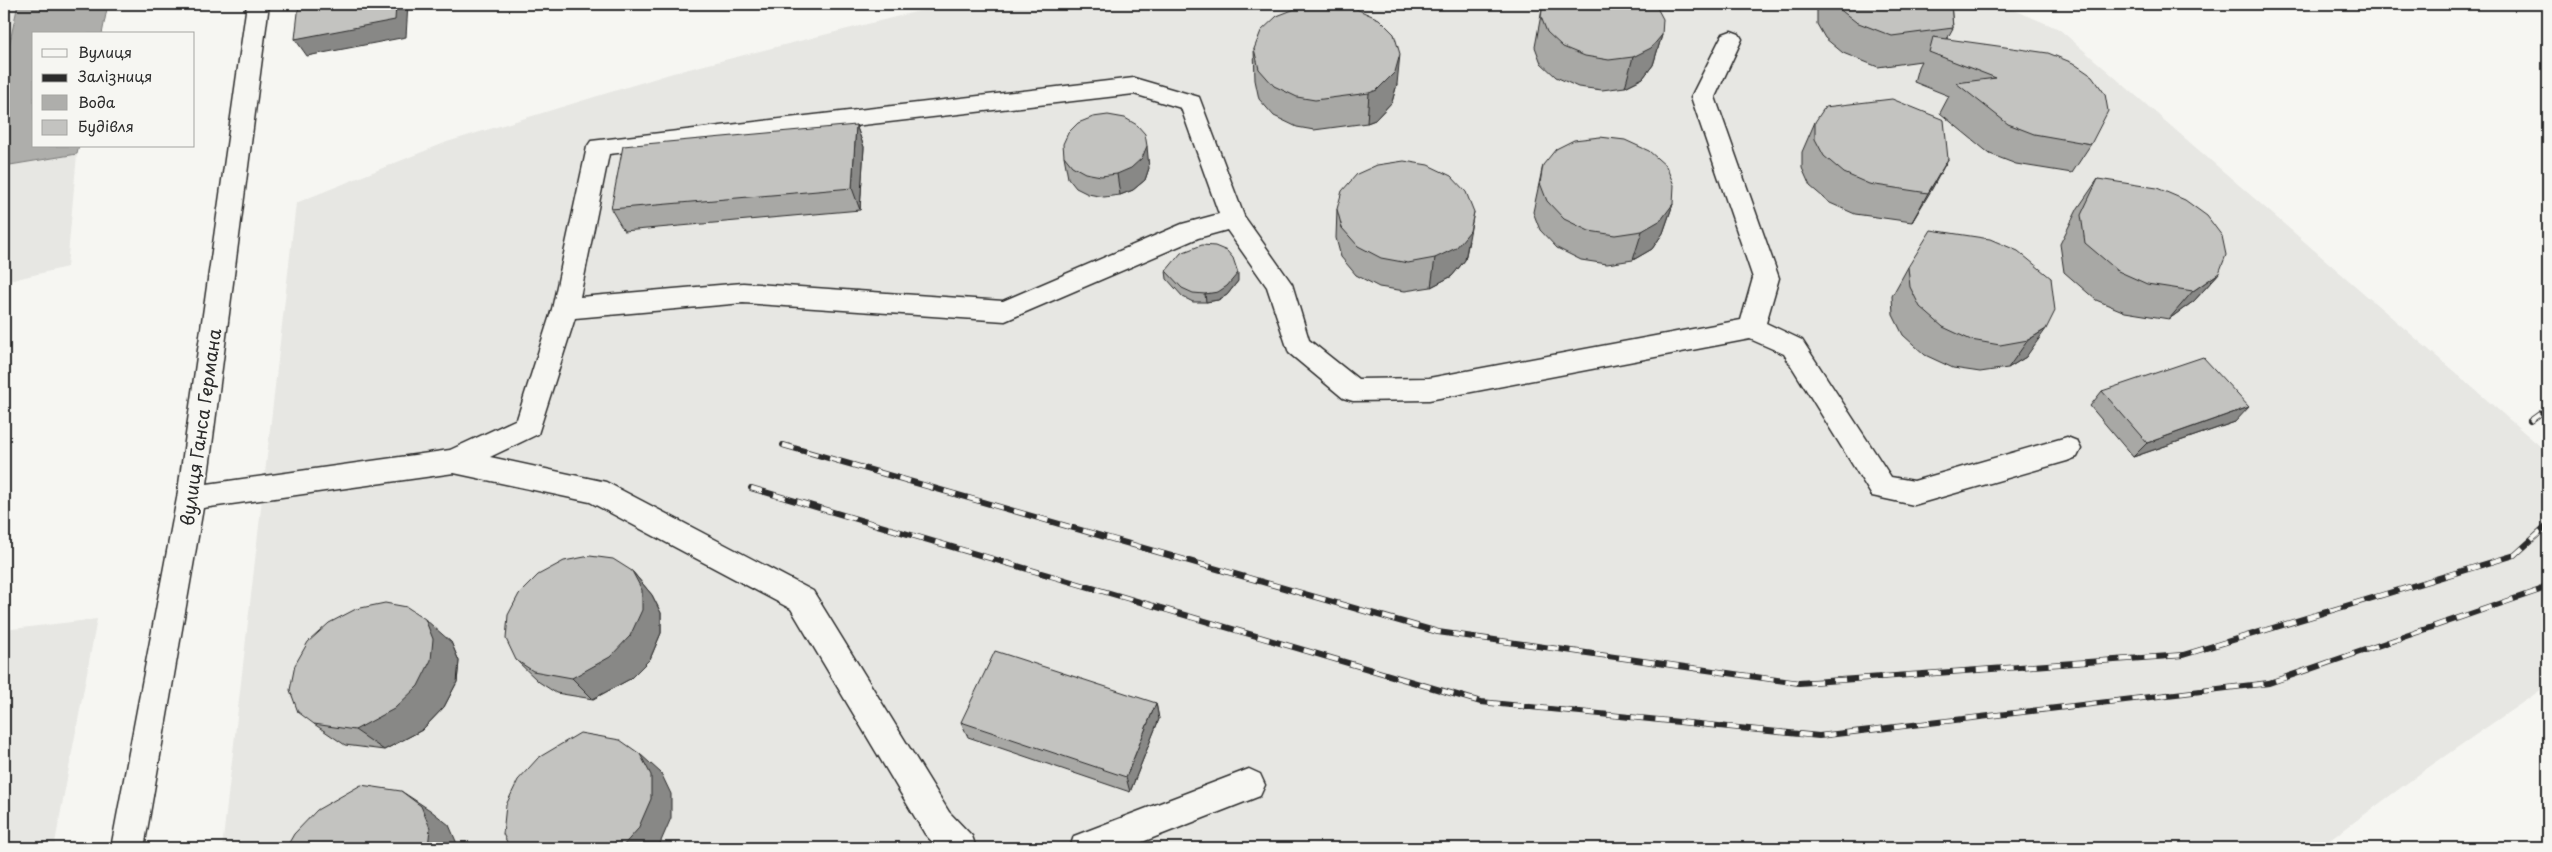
<svg xmlns="http://www.w3.org/2000/svg" width="2552" height="852" viewBox="0 0 2552 852" font-family="'Playpen Sans',sans-serif">
<style>
.built{fill:#e7e7e3}
.water{fill:#aeaeab;stroke:#7a7a78}
.lines{fill:none;stroke-linecap:round;stroke-linejoin:round}
.minor-casing{stroke:#2b2b2b;stroke-width:3}
.minor{fill:#f6f6f2;fill-rule:evenodd}
.rail-casing{stroke:#2b2b2b;stroke-width:6}
.rail{stroke:#f6f6f2;stroke-width:4.5;stroke-dasharray:12;stroke-linecap:butt}
.wall{fill:#a8a8a5;stroke:#2b2b2b}
.shaded-wall{fill:#888886;stroke:#2b2b2b}
.building{fill:#c3c3c0;stroke:#2b2b2b}
.labels{text-anchor:middle;dominant-baseline:central;stroke-width:4;stroke-linejoin:round;paint-order:stroke}
.street-label{font-size:18px;fill:#2b2b2b;stroke:#f6f6f2}
</style>
<rect width="100%" height="100%" fill="#f6f6f2"/>
<filter id="ink" filterUnits="userSpaceOnUse"><feTurbulence type="fractalNoise" baseFrequency=".02" numOctaves="2"/><feDisplacementMap in="SourceGraphic" scale="10" xChannelSelector="R" yChannelSelector="G"/><feConvolveMatrix kernelMatrix="1 2 1 2 8 2 1 2 1" color-interpolation-filters="sRGB"/></filter>
<g filter="url(#ink)">
<g class="built">
<path d="M4,4H18L4,69Z"/>
<path d="M947,4H2000L2059,29L2548,453V685L2429,767L2319,848H222L296,203L447,142L673,73Z"/>
<path d="M77,154L67,267L4,282V166Z"/>
<path d="M97,619L54,848H4V630Z"/>
</g>
<path class="water" d="M18,4H108L102,34H34V146H79L77,154L4,166V69Z"/>
<g class="lines">
<defs>
<g id="minor">
<path d="M247,4H269L207,484L450,450L517,419L552,309L587,147L591,141L1134,78L1199,97L1244,216L1292,284L1309,340L1358,379L1429,378L1741,320L1753,278L1691,97L1720,39L1723,34L1731,31L1739,34L1742,39L1715,97L1779,278L1766,323L1802,340L1891,477L1914,481L2067,437L2077,441L2081,449L2077,457L2067,461L1914,505L1872,496L1784,354L1750,339L1429,400L1353,401L1343,398L1289,353L1267,287L1227,230L1198,238L1005,321L743,303L575,318L538,434L490,457L606,482L813,591L949,812L972,836L976,848H938L925,834L791,609L590,502L454,473L203,508L144,848H111L177,498ZM1134,94L1181,108L1219,214L1182,224L1003,301L743,283L580,297L609,154Z"/>
<path d="M1249,769L1260,774L1265,785L1260,796L1127,848H1070L1074,836Z"/>
</g>
</defs>
<use href="#minor" class="minor-casing"/>
<use href="#minor" class="minor"/>
<defs>
<g id="rail">
<path d="M2530,421L2548,408"/>
<path d="M783,445L1438,632L1799,683L2183,655L2515,555L2548,525"/>
<path d="M751,488L1481,702L1819,736L2269,683L2540,590L2548,583"/>
</g>
</defs>
<use href="#rail" class="rail-casing"/>
<use href="#rail" class="rail"/>
</g>
<g class="wall">
<path d="M1543,4L1662,35L1653,65L1643,78L1625,87L1602,90L1578,87L1556,77L1541,63L1535,47Z"/>
<path d="M1820,4H1951L1953,28L1947,39L2091,144L2072,173L2016,164L1990,154L1940,113L1949,96L1914,82L1918,67L1921,61L1878,67L1843,53L1825,38L1817,24V10Z"/>
<path d="M1254,49L1397,84L1392,102L1375,120L1367,123L1314,130L1297,127L1274,116L1259,99L1255,80Z"/>
<path d="M1815,122L1948,159L1912,222L1855,214L1830,203L1810,186L1802,168V152Z"/>
<path d="M856,125L864,147L860,210L624,231L611,209Z"/>
<path d="M1064,156L1149,168L1145,180L1133,190L1120,195L1104,197L1088,194L1076,188L1068,178Z"/>
<path d="M1543,165L1673,204L1663,233L1652,249L1633,260L1607,264L1581,260L1557,248L1540,230L1533,212Z"/>
<path d="M2098,179L2219,273L2194,301L2169,319L2125,312L2096,300L2064,272L2060,244L2078,208Z"/>
<path d="M1337,209L1469,241L1465,260L1452,276L1431,287L1405,291L1379,287L1356,275L1341,257L1336,238Z"/>
<path d="M1908,267L2051,278L2026,357L2008,368L1980,372L1953,368L1925,355L1903,335L1893,315L1892,296Z"/>
<path d="M1166,271L1238,281L1227,295L1218,300L1206,302H1193L1183,297L1167,279Z"/>
<path d="M2102,391L2235,422L2133,457L2090,406Z"/>
<path d="M632,571L652,595L661,613V633L650,659L630,679L593,699L556,693L539,682L516,660Z"/>
<path d="M451,642L459,661L457,682L444,707L422,730L384,750L345,745L314,724Z"/>
<path d="M1156,703L1159,719L1130,792L968,737L961,722Z"/>
</g>
<g class="shaded-wall">
<path d="M396,4H408L406,37L307,56L295,39Z"/>
<path d="M1662,35L1653,65L1643,78L1625,87L1633,57Z"/>
<path d="M1400,54L1397,84L1392,102L1375,120L1367,123L1369,93Z"/>
<path d="M856,125L864,147L860,210L852,188Z"/>
<path d="M1147,146L1149,168L1145,180L1133,190L1120,195L1117,174Z"/>
<path d="M1948,159L1932,189L1912,222L1928,193Z"/>
<path d="M1673,204L1663,233L1652,249L1633,260L1642,231Z"/>
<path d="M1474,212L1465,260L1452,276L1431,287L1435,258Z"/>
<path d="M1238,273V281L1227,295L1218,300L1206,302L1205,294Z"/>
<path d="M2219,273L2194,301L2169,319L2193,291Z"/>
<path d="M2046,329L2026,357L2008,368L2028,340Z"/>
<path d="M2249,407L2235,422L2133,457L2147,443Z"/>
<path d="M632,571L652,595L661,613V633L650,659L630,679L593,699L572,678Z"/>
<path d="M425,619L451,642L459,661L457,682L444,707L422,730L384,750L355,730Z"/>
<path d="M1156,703L1159,719L1130,792L1126,777Z"/>
<path d="M640,754L661,773L671,794V818L658,848H621Z"/>
<path d="M401,791L430,810L449,825L458,846V848H428Z"/>
</g>
<g class="building">
<path d="M299,4H396L395,20L295,39Z"/>
<path d="M1324,4H1332L1354,8L1379,19L1394,34L1400,54L1395,72L1377,90L1369,93L1315,100L1297,97L1274,86L1259,69L1254,49L1261,31L1277,16L1300,7Z"/>
<path d="M1543,4H1655L1663,19L1662,35L1651,48L1633,57L1609,60L1585,56L1563,47L1547,32L1541,17Z"/>
<path d="M1835,4H1951L1953,28L1892,36L1856,22L1838,8Z"/>
<path d="M1933,37L2048,53L2073,63L2092,76L2105,94L2108,111L2091,144L2034,134L2008,124L1956,83L1996,78L1929,52Z"/>
<path d="M1892,99L1944,120L1948,159L1928,193L1869,184L1844,173L1824,156L1815,139V122L1825,107Z"/>
<path d="M1108,115L1125,118L1137,125L1145,134L1147,146L1142,158L1131,168L1117,174L1101,176L1085,173L1072,166L1064,156L1063,144L1068,133L1078,123L1093,117Z"/>
<path d="M856,125L852,188L611,209L623,146Z"/>
<path d="M1600,137L1625,140L1649,151L1666,166L1674,185L1673,204L1661,220L1642,231L1615,235L1589,231L1564,219L1547,201L1540,183L1543,165L1556,149L1574,140Z"/>
<path d="M1404,161L1428,165L1451,176L1466,192L1474,212L1470,231L1456,248L1435,258L1408,263L1381,258L1358,246L1342,228L1337,209L1342,191L1357,174L1377,165Z"/>
<path d="M2098,179L2157,188L2185,200L2207,216L2222,236L2226,255L2219,273L2193,291L2147,284L2118,271L2085,243L2081,215Z"/>
<path d="M1931,230L1990,239L2018,251L2051,278L2055,311L2046,329L2028,340L2000,345L1971,340L1943,327L1920,307L1910,287L1908,267Z"/>
<path d="M1202,245L1215,246L1227,251L1233,258L1238,273L1227,286L1218,292L1205,294L1193,293L1182,288L1166,271L1181,253Z"/>
<path d="M2203,357L2249,407L2147,443L2102,391Z"/>
<path d="M590,556L613,559L632,571L642,590V610L630,636L610,657L572,678L533,671L516,660L506,639L508,615L519,594L538,575L564,561Z"/>
<path d="M385,603L407,607L425,619L433,639L431,660L418,686L394,709L355,730L314,724L298,712L290,690L295,665L308,642L329,623L356,609Z"/>
<path d="M995,651L1156,703L1126,777L961,722Z"/>
<path d="M580,733L620,740L640,754L651,775V799L638,829L621,848H510L503,834L506,805L518,780L538,758Z"/>
<path d="M361,785L401,791L421,806L430,828L428,848H286L294,834L317,810Z"/>
</g>
</g>
<g class="labels">
<g class="street-label">
<text transform="translate(200 427) rotate(-82)">вулиця Ганса Германа</text>
</g>
</g>
<rect width="2552" height="852" fill="none" stroke="#f6f6f2" stroke-width="20"/>
<rect x="10" y="10" width="2532" height="832" fill="none" stroke="#2b2b2b" stroke-width="2" filter="url(#ink)"/>
<rect x="32" y="32" width="162" height="115" fill="#f6f6f2" stroke="#a5a5a2"/>
<rect x="42" y="49" width="25" height="8" fill="#f6f6f2" stroke="#a5a5a2"/>
<text x="78" y="58" font-size="15" fill="#2b2b2b">Вулиця</text>
<rect x="42" y="74" width="25" height="8" fill="#2b2b2b" stroke="#a5a5a2"/>
<text x="78" y="82" font-size="15" fill="#2b2b2b">Залізниця</text>
<rect x="42" y="95" width="25" height="15" fill="#aeaeab" stroke="#a5a5a2"/>
<text x="78" y="108" font-size="15" fill="#2b2b2b">Вода</text>
<rect x="42" y="120" width="25" height="15" fill="#c3c3c0" stroke="#a5a5a2"/>
<text x="78" y="132" font-size="15" fill="#2b2b2b">Будівля</text>
</svg>
